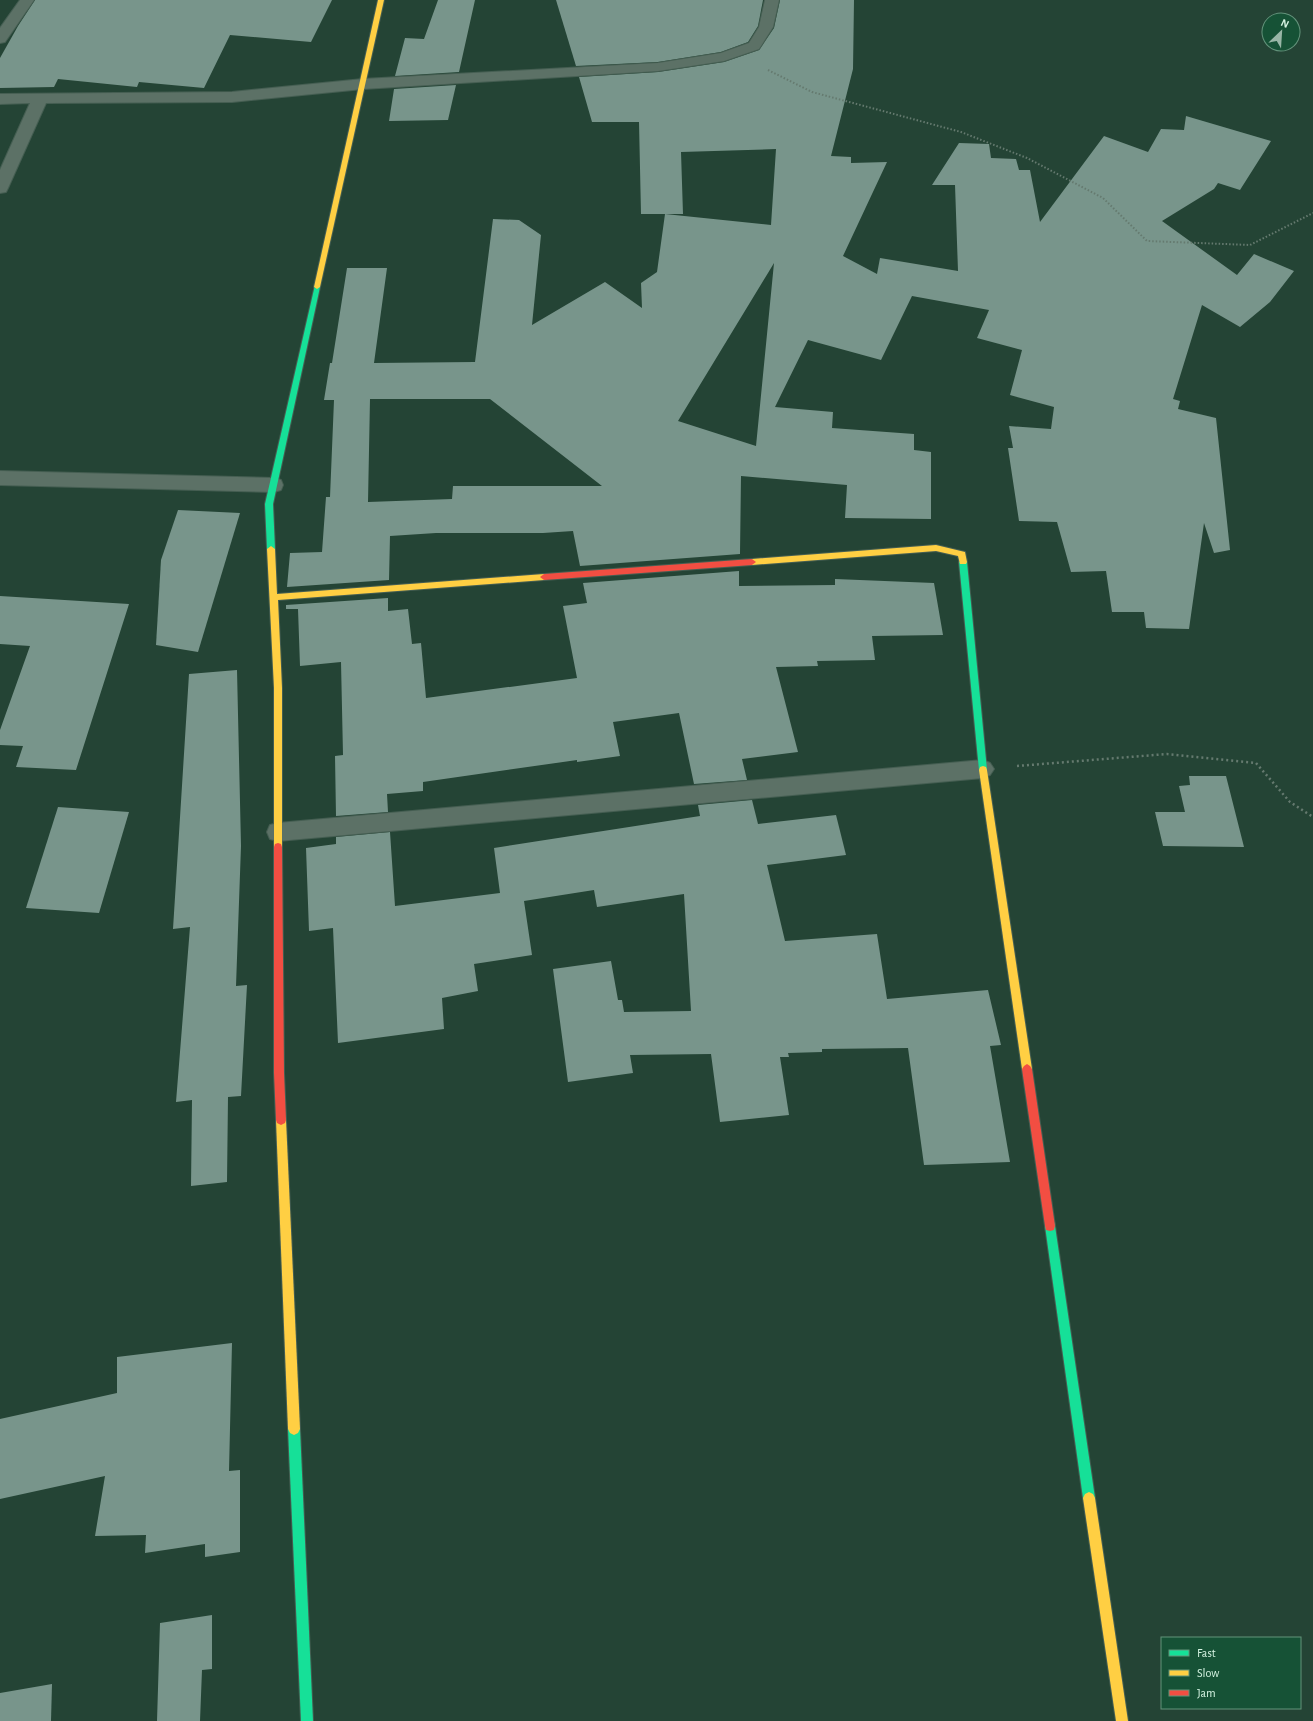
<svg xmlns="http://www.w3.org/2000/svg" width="1313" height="1721" viewBox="0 0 1313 1721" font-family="'Alegreya Sans',sans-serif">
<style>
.building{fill:#78958b;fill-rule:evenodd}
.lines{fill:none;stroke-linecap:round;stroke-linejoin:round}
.street-casing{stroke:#455e52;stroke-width:2}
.fast-casing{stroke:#455e52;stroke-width:2}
.slow-casing{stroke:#455e52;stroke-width:2}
.jam-casing{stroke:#455e52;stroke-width:2}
.path-far1{stroke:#657a6f;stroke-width:2;stroke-dasharray:1.5 2;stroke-linecap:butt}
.path{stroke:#657a6f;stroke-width:2.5;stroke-dasharray:2 3;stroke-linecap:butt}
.street{fill:#5c7166;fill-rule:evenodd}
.fast{fill:#16e098;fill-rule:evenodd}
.slow{fill:#ffcf43;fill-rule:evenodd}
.jam{fill:#f24e42;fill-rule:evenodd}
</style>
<rect width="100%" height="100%" fill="#244435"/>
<g class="building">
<path d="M35,0H332L311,42L230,35L204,88L139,82L137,87L58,79L54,87L0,88V58L18,26Z"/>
<path d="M438,0H475L459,72L395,76L405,38L424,39Z"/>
<path d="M556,0H763L758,26L748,42L721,52L658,62L576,66Z"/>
<path d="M780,0H854L853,69L831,156L851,157V163L887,162L843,256L877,274L880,258L958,271L955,185H932L959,143L989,144L991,158L1016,159L1019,170H1030L1040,222L1104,136L1148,152L1161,129L1184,130L1186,116L1271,141L1240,190L1218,183L1214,189L1162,221L1237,275L1254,254L1294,271L1270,302L1240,327L1202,305L1173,399L1180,401L1178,409L1216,418L1230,550L1214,553L1204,523L1189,629L1146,628L1144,612H1112L1106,571L1071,572L1057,522L1019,521L1008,448H1013L1009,426L1051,429L1054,407L1010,395L1022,350L977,338L989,310L912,296L881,360L808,340L775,407L833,412L832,428L914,434V450L931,452V519L845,518L847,485L741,476L740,554L580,566L573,531L543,533H436L390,536L389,580L287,587L290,553L322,552L326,497H330L334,400H324L330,363H332L347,268H387L374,363L475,362L493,219L519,220L541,235L532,325L605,282L642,308L641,283L657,272L665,214L771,225L776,149L681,152L683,214H641L639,122H592L579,77L658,72L724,62L759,50L774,28ZM774,263L756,446L678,421L768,273ZM370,399H490L602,486H453L452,499L368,502Z"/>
<path d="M456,85L448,120L389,121L394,89Z"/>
<path d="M178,510L240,513L198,652L156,645L161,560Z"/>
<path d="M739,571V586L835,585V579L934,583L943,635L872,636L875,660L817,661L818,666L776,667L798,752L742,759L747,780L694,784L679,713L613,722L620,756L577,762V760L423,782V791L387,794L388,812L336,816L335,756L343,755L341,662L300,666L298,609H286V605L388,598V611L408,609L412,644L421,643L426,698L577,678L563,606L587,603L583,583Z"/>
<path d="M0,596L129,604L76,770L16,767L23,746L0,745V730L30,646L0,644Z"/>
<path d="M237,670L241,846L236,986L247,985L241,1096L228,1097L227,1182L191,1186L192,1100L176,1102L190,927L173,929L189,674Z"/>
<path d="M1189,776H1226L1244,847L1163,846L1155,812H1185L1179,786L1190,785Z"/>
<path d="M752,800L758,824L836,815L846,855L767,865L785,941L877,934L887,999L988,990L1001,1045L990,1046L1010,1162L924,1165L908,1048L822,1049V1052L788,1053L789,1057H780L789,1115L720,1122L711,1054L630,1055L633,1073L568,1082L553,969L611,961L618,1000H622L624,1012L691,1011L684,894L597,907L594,890L524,901L532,955L474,964L478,991L442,998L444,1029L338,1043L333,928L309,931L306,848L336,844V837L390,832L395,906L500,893L494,848L700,816L698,805Z"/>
<path d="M58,807L129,812L99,913L26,908Z"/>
<path d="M232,1343L229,1471L240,1470V1552L205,1557V1544L145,1553L146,1535L95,1536L105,1476L0,1499V1419L117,1393V1357Z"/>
<path d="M212,1615V1669L202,1670L200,1721H157L160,1623Z"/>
<path d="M52,1684L51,1721H0V1693Z"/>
</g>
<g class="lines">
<defs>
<g id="street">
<path d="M20,0H34L5,42L0,43V28Z"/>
<path d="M765,0H779L773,27L759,49L724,61L658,71L363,89L232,102L46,103L8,188L6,192L0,193V170L30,103L0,104V94L232,92L363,79L658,63L721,53L749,43L759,27Z"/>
<path d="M0,471L274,478L281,480L283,485L281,490L274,492L0,485Z"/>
<path d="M983,760L990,763L994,769L990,775L983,778L278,841L270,839L267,832L270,825L278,823Z"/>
</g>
<g id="fast">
<path d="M315,285H317L320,287L273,504L275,549L271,552L267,549L265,504Z"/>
<path d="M963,559L967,562L987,770L986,773H980L979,770L959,562Z"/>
<path d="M1050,1221L1054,1222L1055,1226L1095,1498L1093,1502L1089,1504L1085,1502L1083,1498L1045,1226L1046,1222Z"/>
<path d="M294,1423L298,1425L300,1429L313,1721H301L288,1429L290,1425Z"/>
</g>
<g id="slow">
<path d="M378,0H384L320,287L317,289L314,287Z"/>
<path d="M936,545L965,552L967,562L966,564H960L958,556L936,551L752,565L748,562L752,559Z"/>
<path d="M271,546L275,549L277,594L544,574L548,577L544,580L278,600L282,688V847L281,850L278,851L275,850L274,847V688L267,549Z"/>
<path d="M983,766L986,767L987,770L1032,1069L1030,1072L1027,1074L1024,1072L1022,1069L979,770L980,767Z"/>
<path d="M281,1115L285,1117L286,1120L300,1429L298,1433L294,1435L290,1433L288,1429L276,1120L277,1117Z"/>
<path d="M1089,1492L1093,1494L1095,1498L1128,1721H1116L1083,1498L1085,1494Z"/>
</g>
<g id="jam">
<path d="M752,559L756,562L752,565L544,580L540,577L544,574Z"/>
<path d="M278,843L281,844L282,847L284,1073L286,1120L285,1123L281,1125L277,1123L276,1120L274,1073V847L275,844Z"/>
<path d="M1027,1064L1030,1066L1032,1069L1055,1226L1054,1230L1050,1231L1046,1230L1045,1226L1022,1069L1024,1066Z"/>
</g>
</defs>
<use href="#street" class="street-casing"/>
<use href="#fast" class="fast-casing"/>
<use href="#slow" class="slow-casing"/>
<use href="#jam" class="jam-casing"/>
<path class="path-far1" d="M768,70L812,92L961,132L1027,158L1103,198L1147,241L1250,245L1313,213"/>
<path class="path" d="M1017,766L1167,754L1256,763L1290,802L1313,817"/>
<use href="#street" class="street"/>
<use href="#fast" class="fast"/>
<use href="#slow" class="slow"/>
<use href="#jam" class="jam"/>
</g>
<rect x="1161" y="1637" width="140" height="72" fill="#165236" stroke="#63937b"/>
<rect x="1169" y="1650" width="20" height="6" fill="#16e098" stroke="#63937b"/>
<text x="1197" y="1657" font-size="12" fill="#d7f4e3">Fast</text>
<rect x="1169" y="1670" width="20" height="6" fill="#ffcf43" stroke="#63937b"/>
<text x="1197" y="1677" font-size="12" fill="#d7f4e3">Slow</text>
<rect x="1169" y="1690" width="20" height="6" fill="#f24e42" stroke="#63937b"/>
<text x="1197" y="1697" font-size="12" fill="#d7f4e3">Jam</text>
<g transform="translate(1281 32) rotate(25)"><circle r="19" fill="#165236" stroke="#63937b"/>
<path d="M0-3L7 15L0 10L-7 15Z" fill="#98b6a6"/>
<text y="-6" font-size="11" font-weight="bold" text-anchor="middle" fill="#d7f4e3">N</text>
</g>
</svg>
